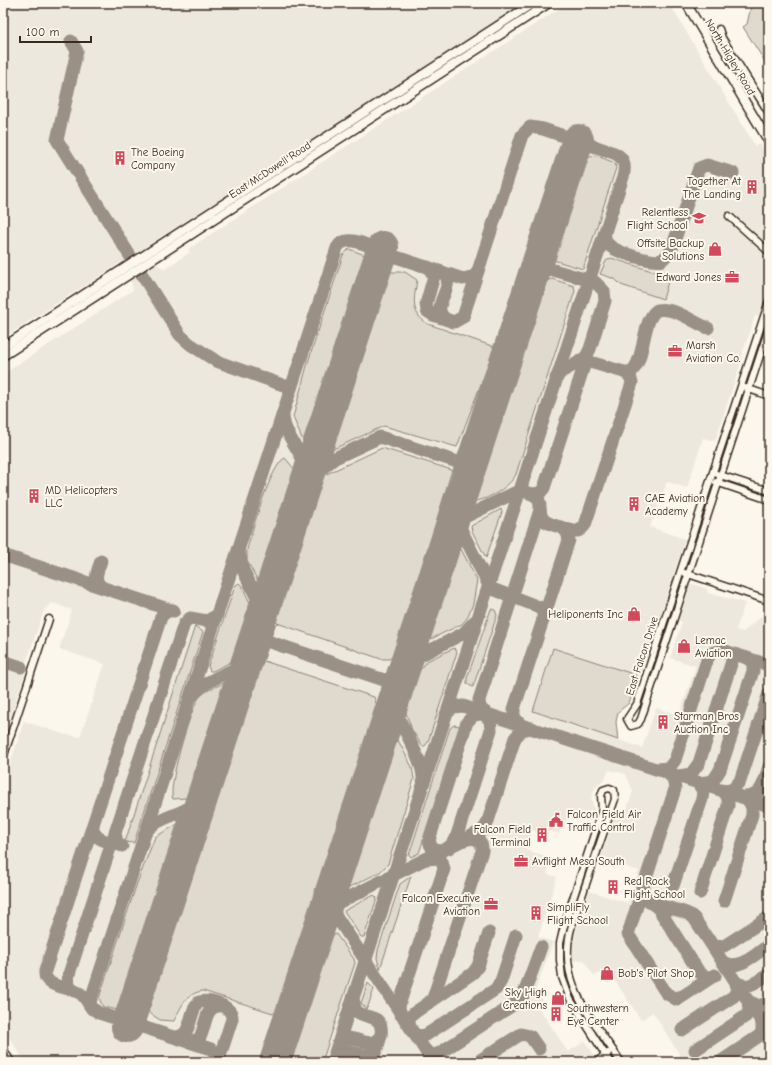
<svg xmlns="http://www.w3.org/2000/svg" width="772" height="1065" viewBox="0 0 772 1065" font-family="'Comic Neue',sans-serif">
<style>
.built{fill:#ede8dd}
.green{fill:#dfd9ce;stroke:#8d8276}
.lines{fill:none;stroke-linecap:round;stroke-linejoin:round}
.taxiway{stroke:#9b9085;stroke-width:13}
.runway{stroke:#9b9085;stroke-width:32}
.minor-casing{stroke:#3b2a1e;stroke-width:9}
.major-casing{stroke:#3b2a1e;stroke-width:11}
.minor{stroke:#fbf7ec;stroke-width:6}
.major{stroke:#fbf7ec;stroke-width:8}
.labels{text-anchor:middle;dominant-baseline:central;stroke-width:4;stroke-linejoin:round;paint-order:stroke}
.street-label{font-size:11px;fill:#3b2a1e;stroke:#fbf7ec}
.poi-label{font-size:11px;fill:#3b2a1e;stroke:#fbf7ec;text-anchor:start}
</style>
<rect width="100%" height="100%" fill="#fbf7ec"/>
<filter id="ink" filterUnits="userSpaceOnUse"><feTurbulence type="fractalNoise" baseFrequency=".025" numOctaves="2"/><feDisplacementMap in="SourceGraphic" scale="8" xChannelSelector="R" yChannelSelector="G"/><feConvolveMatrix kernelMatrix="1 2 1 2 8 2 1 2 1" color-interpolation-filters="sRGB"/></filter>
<g filter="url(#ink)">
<path class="built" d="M3,3H525L147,246L158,265L165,269L190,252L188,249L568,3H669L755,146L759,144L769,160V294L763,310L761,309L758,317L755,316L744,349H743L742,359L715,441L703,438L687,488L667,482L650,527L685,539L651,646L629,703L619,712L616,722L619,740L642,748L656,708L679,715L696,666L670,658L682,623L678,619L689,586L693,584L707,589L708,593L745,603L736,630L743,632L764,614L767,608H769V1062H684L653,1012L641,1020L607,969L594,976L584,960L573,961V940L589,891L628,903L639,871L601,858L614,818L626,811L633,792L626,774L609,770L606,777L595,788L591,797L595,812L591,821L571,814L569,820L563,821L559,834L549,831L547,836L532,830L526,850L546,856L543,864L549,867L547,874L557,877L538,937L553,942L535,992L539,994L545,1004L539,1008L568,1052L585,1041L595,1057L587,1062H25L3,1028L5,1008L3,1006L5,997L3,996V786L24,721L63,734L80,737L105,664L59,649L72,610L52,603L44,610L24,669L26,670L3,740V374L133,290L131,282L120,263L3,338Z"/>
<g class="green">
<path d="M750,3H769V68L743,27L747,24L751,6Z"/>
<path d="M595,155L615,163L616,168L583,269L553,260L586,159Z"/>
<path d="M349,249L365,255L367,261L305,446L293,417L308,362L343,255Z"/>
<path d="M611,258L652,271L661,270L670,275L663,299L621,285L615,279L600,274L606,261Z"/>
<path d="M391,272H405L417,280C414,299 410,313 428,324L495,347L457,447L384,426L329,451L383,285Z"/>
<path d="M552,279L574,286L575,291L516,474C511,486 488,500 475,501L546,283L548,280Z"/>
<path d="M382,448L452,470L395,655L389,659H381L277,623L275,620V613L320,477Z"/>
<path d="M285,458L297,472L262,580L259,583L247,561V550C251,533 271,464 285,458Z"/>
<path d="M501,509L502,512L486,558L472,531L471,526Z"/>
<path d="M461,549L477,580L473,604L467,618L462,624L431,639L430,636L457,551Z"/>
<path d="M239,583L242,586L253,609L235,660L213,671H210L208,666L235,586Z"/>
<path d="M491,609L495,610L497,615L473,687L467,684V678Z"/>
<path d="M195,626L203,632L134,843L125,842Z"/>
<path d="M454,648L457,652L428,742L425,746H422L412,730L406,713L417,674L427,661Z"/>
<path d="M553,648L636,675L634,679L637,681L629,703L618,712L616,722L618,740L533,711Z"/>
<path d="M264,661L374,697L377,706L276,1014L203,991C186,993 181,1007 174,1021L160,1020L148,1012L149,998L258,666Z"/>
<path d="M224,683H227V686L192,792L186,798L173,799C167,787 190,712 198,699C204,691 215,687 224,683Z"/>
<path d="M454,725L460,726L419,853L411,857L409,855L450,728Z"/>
<path d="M398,740L412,767L414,779L388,864L380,872L350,887L348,885L395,742Z"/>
<path d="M183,821L122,1007L118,1010L103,1007L99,998L137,883L155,837Z"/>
<path d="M411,876L380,969L377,958L378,950L400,884Z"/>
<path d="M374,895L377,898L364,937H361L344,911Z"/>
<path d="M336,934L354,959L355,963L322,1062H290L331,936Z"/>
<path d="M368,983L374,989L367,1009L361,1003Z"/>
</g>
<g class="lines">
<g class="taxiway">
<path d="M71,41L77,51L57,140L180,335L190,344L216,361L291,388"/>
<path d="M605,231C604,237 605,242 610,246C618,253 653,263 662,260L671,251L699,168L707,165L733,173"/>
<path d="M536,265L595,282L604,291L605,301L590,349L586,357L580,361"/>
<path d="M428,267L434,276L426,304L427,311L433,315L454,322L463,317L478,271"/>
<path d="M442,272C460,284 427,307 446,319"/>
<path d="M556,378L561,372L583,360L624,372H631C646,359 641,321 657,310C674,306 694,323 708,328"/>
<path d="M283,413C282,438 310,456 307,481"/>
<path d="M307,481L335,458L380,437L470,466"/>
<path d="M533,494L540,493L544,488L586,360"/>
<path d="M454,515L490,588L539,607L543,612V621"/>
<path d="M451,524L514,493C520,490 524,491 529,493C548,499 534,512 545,521C549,524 573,532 578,531C581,530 583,527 585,525L632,383L630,376L624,372"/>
<path d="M239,552L243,570L264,612"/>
<path d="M3,555L174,611"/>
<path d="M101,561C98,570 92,580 102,587"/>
<path d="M261,622L260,631L267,641L384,680C399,689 389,695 394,707C401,727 424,760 423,780"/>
<path d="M251,651L258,643L267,641"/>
<path d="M3,661L21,667"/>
<path d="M384,680L397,678L406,663L464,633L475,621"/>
<path d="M192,696C206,678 232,674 249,659"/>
<path d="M486,713L480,708L479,700L540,510"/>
<path d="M445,716L453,707L463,706L769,806"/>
<path d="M520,724L514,717V709L569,540L567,532L561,527"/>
<path d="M657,769L669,768L675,760L707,660L711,653L722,650L769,665"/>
<path d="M666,772L673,778L675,789L628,934L666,993L674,998L683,996"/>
<path d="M679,776L691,774L699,763L732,661V656L727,652"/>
<path d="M700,783L713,781L720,770L753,671V663L747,658"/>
<path d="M725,791L733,789L740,781L769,693"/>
<path d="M743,797C762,798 764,782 769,766"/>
<path d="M93,825C91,840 109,842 120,845"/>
<path d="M145,834C155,814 193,816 204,793"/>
<path d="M122,846L117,842L115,833L184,624L190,618L207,621L217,615"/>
<path d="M449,848L456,838L491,730L490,720L481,712"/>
<path d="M443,851C434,852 428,846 430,837L467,722L474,715L486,713"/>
<path d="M673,886L702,799L703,791L697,782"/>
<path d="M642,887C642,910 681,905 694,918L769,1033"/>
<path d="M331,893L330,901L332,910L433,1062"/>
<path d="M700,893L728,806V798L723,790"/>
<path d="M724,901L752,815V807L747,798"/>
<path d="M650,902L658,908L699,972L706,977L715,976"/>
<path d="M322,921L329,909L334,905L483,830L487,824L515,738L522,730L532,728"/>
<path d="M709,940L715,945L724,946L769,917"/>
<path d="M723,962C738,972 757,953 769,945"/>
<path d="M736,982C748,991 759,980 769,974"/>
<path d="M74,991L69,986L68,977L115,833"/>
<path d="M353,999L356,1011C362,1016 371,1016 377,1020C388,1029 375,1051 372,1062"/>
<path d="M677,1000L715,975"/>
<path d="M429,1003L473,973L478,966L489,933"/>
<path d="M92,1009C88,1004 86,998 81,994C70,986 43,989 45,971L161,617L166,612L173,610"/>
<path d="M401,1015L399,1008L400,1002L444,869L442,862L438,858L427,859"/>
<path d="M410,1027C404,1012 426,1009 433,998L482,851C483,840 475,836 465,840"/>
<path d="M682,1030L734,996L737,989L736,982"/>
<path d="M413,1033L419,1036L426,1035L496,989L501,981L516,935"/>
<path d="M175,1037C193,1038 188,1011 199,1002C210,999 233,1006 232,1019L218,1062"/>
<path d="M189,1042L199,1039C206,1029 204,1005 220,1006"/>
<path d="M337,1048L340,1043L347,1038C360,1038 372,1050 381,1035"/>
<path d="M425,1050L431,1055L438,1054L522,999L541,947"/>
<path d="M695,1050L746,1016L749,1011L748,1001L759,1006L769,1002"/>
<path d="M332,1060L341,1051C354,1049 367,1063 377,1048"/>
<path d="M218,1062L216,1054L211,1049L99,1013L92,1008L90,1002L337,248C345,232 370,247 382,251"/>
<path d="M332,1062L623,177C626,166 625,158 614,153L543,129L530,127L522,135L478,271L475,276L463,279L381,252"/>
<path d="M477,1062L521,1034L530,1036L539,1049"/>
<path d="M720,1062L759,1036L762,1031V1022L764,1024"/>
<path d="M764,1062L769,1059"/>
</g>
<g class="runway">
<path d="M127,1027L383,247"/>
<path d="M275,1062L578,140"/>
</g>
<defs>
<g id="minor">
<path d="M719,29L722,38L769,113"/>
<path d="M729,216L769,252"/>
<path d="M769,301L637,704L627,719L631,726L638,724L641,719L769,328"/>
<path d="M746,388L769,396"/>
<path d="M717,474L769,491"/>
<path d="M716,482L769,500"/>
<path d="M685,573L769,601"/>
<path d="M3,758L49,619"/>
<path d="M596,1062L608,1053"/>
<path d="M610,1062L570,999L562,977L560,960V943L564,926L602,810L601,796L603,790L609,788L614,790L615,799L572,925C555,982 592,1018 621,1062"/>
</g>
<g id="major">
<path d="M686,3L769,142"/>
<path d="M3,347L533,3"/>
<path d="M3,356L549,3"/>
<path d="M3,1051L10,1062"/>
</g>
</defs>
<use href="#minor" class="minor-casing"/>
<use href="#major" class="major-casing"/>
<use href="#minor" class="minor"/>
<use href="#major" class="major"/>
</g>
</g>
<defs>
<symbol id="building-bare" viewBox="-9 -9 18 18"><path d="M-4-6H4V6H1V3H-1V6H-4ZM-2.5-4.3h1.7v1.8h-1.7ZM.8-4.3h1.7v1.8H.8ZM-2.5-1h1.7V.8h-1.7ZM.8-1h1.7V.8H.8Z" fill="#d1495b" stroke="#fbf7ec" stroke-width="2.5" paint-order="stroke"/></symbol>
<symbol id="school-bare" viewBox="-9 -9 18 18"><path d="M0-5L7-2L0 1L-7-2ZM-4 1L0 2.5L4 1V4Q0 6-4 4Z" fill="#d1495b" stroke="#fbf7ec" stroke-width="2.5" paint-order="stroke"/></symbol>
<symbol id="shop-bare" viewBox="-9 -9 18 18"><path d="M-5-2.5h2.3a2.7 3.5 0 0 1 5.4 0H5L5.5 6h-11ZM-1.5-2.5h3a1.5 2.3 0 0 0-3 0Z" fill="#d1495b" stroke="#fbf7ec" stroke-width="2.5" paint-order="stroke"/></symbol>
<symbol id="office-bare" viewBox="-9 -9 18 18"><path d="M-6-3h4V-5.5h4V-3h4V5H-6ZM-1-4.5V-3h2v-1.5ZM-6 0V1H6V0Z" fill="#d1495b" stroke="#fbf7ec" stroke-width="2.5" paint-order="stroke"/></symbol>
<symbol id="civic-bare" viewBox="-9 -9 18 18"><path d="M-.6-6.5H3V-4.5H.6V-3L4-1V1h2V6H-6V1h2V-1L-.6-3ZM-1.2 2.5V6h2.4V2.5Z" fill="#d1495b" stroke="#fbf7ec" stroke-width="2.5" paint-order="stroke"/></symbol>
</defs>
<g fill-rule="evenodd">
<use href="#building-bare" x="110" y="148" width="20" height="20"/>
<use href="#building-bare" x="742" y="177" width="20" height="20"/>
<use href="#school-bare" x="689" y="208" width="20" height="20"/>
<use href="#shop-bare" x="705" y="239" width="20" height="20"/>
<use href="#office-bare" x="722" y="267" width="20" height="20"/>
<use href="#office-bare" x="665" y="341" width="20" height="20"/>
<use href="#building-bare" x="24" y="486" width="20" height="20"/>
<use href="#building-bare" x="624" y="494" width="20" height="20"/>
<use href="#shop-bare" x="624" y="604" width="20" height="20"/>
<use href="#shop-bare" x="674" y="636" width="20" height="20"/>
<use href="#building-bare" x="653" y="712" width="20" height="20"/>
<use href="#civic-bare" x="546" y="810" width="20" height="20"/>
<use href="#building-bare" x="532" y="825" width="20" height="20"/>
<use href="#office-bare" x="511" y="851" width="20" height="20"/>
<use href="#building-bare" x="603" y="877" width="20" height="20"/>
<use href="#office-bare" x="481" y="894" width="20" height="20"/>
<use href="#building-bare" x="526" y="903" width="20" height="20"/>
<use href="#shop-bare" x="597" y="963" width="20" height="20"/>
<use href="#shop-bare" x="548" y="988" width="20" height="20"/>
<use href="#building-bare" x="546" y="1004" width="20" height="20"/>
</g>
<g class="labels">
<g class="street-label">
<text transform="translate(730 57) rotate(59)">North Higley Road</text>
<text transform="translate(270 170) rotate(-33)">East McDowell Road</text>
<text transform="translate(642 656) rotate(-72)">East Falcon Drive</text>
</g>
<g class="poi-label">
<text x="131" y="152">The Boeing<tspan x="131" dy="13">Company</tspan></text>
<text x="741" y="181" text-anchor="end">Together At<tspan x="741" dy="13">The Landing</tspan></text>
<text x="688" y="212" text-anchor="end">Relentless<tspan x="688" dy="13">Flight School</tspan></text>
<text x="704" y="243" text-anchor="end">Offsite Backup<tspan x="704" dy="13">Solutions</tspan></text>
<text x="721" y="277" text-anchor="end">Edward Jones</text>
<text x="686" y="345">Marsh<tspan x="686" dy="13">Aviation Co.</tspan></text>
<text x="45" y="490">MD Helicopters<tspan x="45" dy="13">LLC</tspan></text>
<text x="645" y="498">CAE Aviation<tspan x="645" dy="13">Academy</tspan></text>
<text x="623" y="614" text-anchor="end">Heliponents Inc</text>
<text x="695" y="640">Lemac<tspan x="695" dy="13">Aviation</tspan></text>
<text x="674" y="716">Starman Bros<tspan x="674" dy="13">Auction Inc</tspan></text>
<text x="567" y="814">Falcon Field Air<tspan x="567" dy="13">Traffic Control</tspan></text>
<text x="531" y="829" text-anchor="end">Falcon Field<tspan x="531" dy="13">Terminal</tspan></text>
<text x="532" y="861">Avflight Mesa South</text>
<text x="624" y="881">Red Rock<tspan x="624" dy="13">Flight School</tspan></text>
<text x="480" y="898" text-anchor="end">Falcon Executive<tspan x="480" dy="13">Aviation</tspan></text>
<text x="547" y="907">SimpliFly<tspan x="547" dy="13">Flight School</tspan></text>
<text x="618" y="973">Bob's Pilot Shop</text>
<text x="547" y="992" text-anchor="end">Sky High<tspan x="547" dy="13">Creations</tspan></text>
<text x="567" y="1008">Southwestern<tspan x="567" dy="13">Eye Center</tspan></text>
</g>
</g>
<rect width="772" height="1065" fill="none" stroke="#fbf7ec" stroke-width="16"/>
<rect x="8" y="8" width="756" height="1049" fill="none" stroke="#3b2a1e" stroke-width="1.5" filter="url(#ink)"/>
<path d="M20 36v6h71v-6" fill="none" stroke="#3b2a1e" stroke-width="2"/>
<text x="26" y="36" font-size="12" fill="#3b2a1e" stroke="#fbf7ec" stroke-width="3" paint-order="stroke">100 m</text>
</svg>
